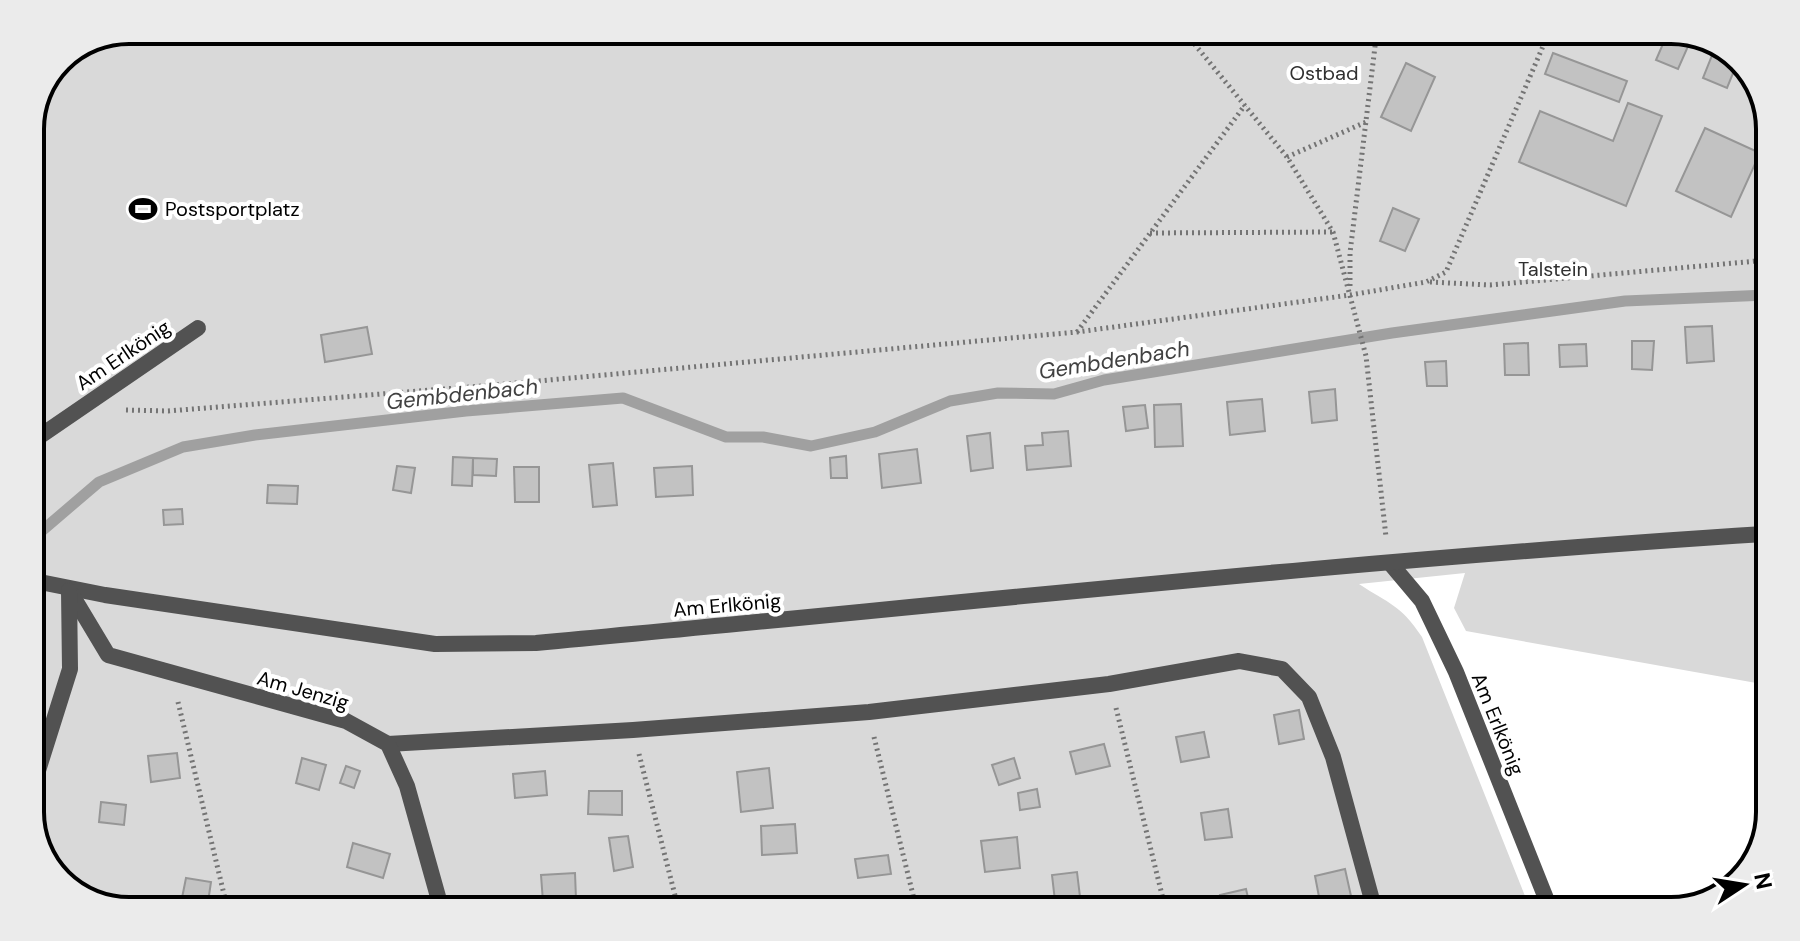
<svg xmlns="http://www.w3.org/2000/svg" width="1800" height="941" viewBox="0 0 1800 941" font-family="'DM Sans',sans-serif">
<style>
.green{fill:#d9d9d9}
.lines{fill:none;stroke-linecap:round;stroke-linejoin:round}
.stream{stroke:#a0a0a0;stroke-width:11}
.building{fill:#c2c2c2;stroke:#969696;stroke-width:2}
.path{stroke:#747474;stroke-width:5;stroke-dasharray:2 4;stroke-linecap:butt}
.lane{stroke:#525252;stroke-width:16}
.street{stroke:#525252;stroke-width:16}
.labels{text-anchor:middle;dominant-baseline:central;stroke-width:8;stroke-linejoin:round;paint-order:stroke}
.park-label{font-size:20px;fill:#303030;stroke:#fff}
.poi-label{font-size:20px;fill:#000;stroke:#fff;text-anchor:start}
.street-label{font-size:20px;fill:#000;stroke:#fff}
.water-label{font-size:22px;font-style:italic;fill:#414141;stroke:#fff}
.rim{fill:none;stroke:#000;stroke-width:4}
</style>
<rect width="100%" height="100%" fill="#fff"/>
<path class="green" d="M129,30H1671L1715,40L1754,75L1770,123L1762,684L1466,631L1454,608L1465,573L1359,584C1389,604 1400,604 1422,637L1531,911H129L85,901L46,866L30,819V560L36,532L30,528V123L59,59Z"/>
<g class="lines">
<path class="stream" d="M30,541L99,482L183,447L255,435L466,411L623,398L726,437H763L811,446L875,432L950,401L998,393L1054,394L1104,380L1392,333L1625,301L1767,295"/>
</g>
<g class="building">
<path d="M1669,30L1693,35L1678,69L1656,60Z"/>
<path d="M1717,43L1738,61L1727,88L1703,78Z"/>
<path d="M1553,53L1627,81L1619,102L1545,74Z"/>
<path d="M1406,63L1435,77L1411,131L1381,117Z"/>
<path d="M1628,103L1662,116L1626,206L1519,162L1540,111L1613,141Z"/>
<path d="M1705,128L1760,153L1731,217L1676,191Z"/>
<path d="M1393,208L1419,219L1405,251L1380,241Z"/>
<path d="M1712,326L1714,361L1687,363L1685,327Z"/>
<path d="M367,327L372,354L325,362L321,335Z"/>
<path d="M1632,341H1654L1652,370L1632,369Z"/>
<path d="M1528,343L1529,375H1505L1504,344Z"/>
<path d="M1586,344L1587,366L1560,367L1559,345Z"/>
<path d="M1446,361L1447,386H1427L1425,362Z"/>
<path d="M1335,389L1337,420L1312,423L1309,392Z"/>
<path d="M1262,399L1265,431L1230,435L1227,402Z"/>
<path d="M1181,404L1183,446L1155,447L1154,405Z"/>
<path d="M1145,405L1148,428L1126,431L1123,407Z"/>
<path d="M1068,431L1071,466L1027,470L1025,446L1043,445L1042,433Z"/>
<path d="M990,433L993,468L971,471L967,436Z"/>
<path d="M917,449L921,483L882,488L879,454Z"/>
<path d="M846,456L847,478H831L830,458Z"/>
<path d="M453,457L473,458L472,486L452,485Z"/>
<path d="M473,458L497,459L496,476L473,475Z"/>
<path d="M613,463L617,505L593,507L589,465Z"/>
<path d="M397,466L415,468L411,493L393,490Z"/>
<path d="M692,466L693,495L656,497L654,468Z"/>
<path d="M514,467H539V502H515Z"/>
<path d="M268,485L298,486L297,504L267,503Z"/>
<path d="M182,509L183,524L164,525L163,510Z"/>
<path d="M1299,710L1304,739L1279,744L1274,715Z"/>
<path d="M1204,732L1209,757L1181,762L1176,737Z"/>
<path d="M1104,744L1110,766L1076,774L1070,752Z"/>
<path d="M177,753L180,778L151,782L148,756Z"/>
<path d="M302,758L326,765L319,790L296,783Z"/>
<path d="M1014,758L1020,778L999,785L992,765Z"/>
<path d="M346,766L360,771L354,788L340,783Z"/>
<path d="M769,768L773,808L741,812L737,772Z"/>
<path d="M545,771L547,795L515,798L513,774Z"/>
<path d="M1037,789L1040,807L1020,810L1018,793Z"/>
<path d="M589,791H622V815L588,814Z"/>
<path d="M101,802L126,805L124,825L99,822Z"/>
<path d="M1228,809L1232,837L1205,840L1201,813Z"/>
<path d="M795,824L797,853L762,855L761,826Z"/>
<path d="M628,836L633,867L614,871L609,838Z"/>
<path d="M1017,837L1020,868L985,872L981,841Z"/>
<path d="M353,843L390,854L383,878L347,867Z"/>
<path d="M888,855L891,874L858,878L855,859Z"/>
<path d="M1345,869L1351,896L1320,902L1315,876Z"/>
<path d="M1077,872L1080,897L1055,901L1052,875Z"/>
<path d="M575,873L576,899L543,902L541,875Z"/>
<path d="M186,878L211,882L208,902L182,898Z"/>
<path d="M1246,889L1251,911H1223L1220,895Z"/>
<path d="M101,897L125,903L123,909L99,904Z"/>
<path d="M849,900L850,911H827L826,902Z"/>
</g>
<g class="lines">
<g class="path">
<path d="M1183,30L1287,157L1333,232L1366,356L1386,537"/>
<path d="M1287,157L1366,122"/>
<path d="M1150,233L1332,232"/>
<path d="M1430,282L1490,285L1768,260"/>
<path d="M1350,286V253L1377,30"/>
<path d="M1077,332L1245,105"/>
<path d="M126,410L168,411L494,385L1077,332L1350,295L1426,282L1446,272L1550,30"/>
<path d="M178,702L228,911"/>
<path d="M1116,708L1166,911"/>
<path d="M874,737L917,911"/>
<path d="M639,754L679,911"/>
</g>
<path class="lane" d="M388,744L633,730L869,712L1109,684L1239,661L1282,669L1309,697L1333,757L1375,911"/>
<g class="street">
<path d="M30,443L198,328"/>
<path d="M1390,563L1422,601L1456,672L1551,911"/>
<path d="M30,580L105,595L435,644L536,643C945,605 1354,560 1764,534"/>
<path d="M69,590L108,655L346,721L388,744L407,786L442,911"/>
<path d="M30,796L70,669L69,591"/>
</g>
</g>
<defs>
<symbol id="stadium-bare" viewBox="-9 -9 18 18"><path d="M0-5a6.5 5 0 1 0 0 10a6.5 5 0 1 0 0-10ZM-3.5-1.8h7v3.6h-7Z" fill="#000" stroke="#fff" stroke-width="2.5" paint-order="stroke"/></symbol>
</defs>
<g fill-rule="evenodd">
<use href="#stadium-bare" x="123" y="189" width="40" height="40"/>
</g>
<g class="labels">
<g class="park-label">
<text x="1324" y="73">Ostbad</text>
<text x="1553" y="269">Talstein</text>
</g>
<g class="poi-label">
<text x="165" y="209">Postsportplatz</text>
</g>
<g class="street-label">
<text transform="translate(123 355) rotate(-34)">Am Erlkönig</text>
<text transform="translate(727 605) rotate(-5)">Am Erlkönig</text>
<text transform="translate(303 690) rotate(16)">Am Jenzig</text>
<text transform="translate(1498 724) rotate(68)">Am Erlkönig</text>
</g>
<g class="water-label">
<text transform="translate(1114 360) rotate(-9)">Gembdenbach</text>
<text transform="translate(462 394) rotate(-6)">Gembdenbach</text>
</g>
</g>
<path d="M0 0H1800V941H0ZM129 44H1671A85 85 0 0 1 1756 129V812A85 85 0 0 1 1671 897H129A85 85 0 0 1 44 812V129A85 85 0 0 1 129 44Z" fill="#ebebeb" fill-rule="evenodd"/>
<path class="rim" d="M129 44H1671A85 85 0 0 1 1756 129V812A85 85 0 0 1 1671 897H129A85 85 0 0 1 44 812V129A85 85 0 0 1 129 44Z"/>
<g transform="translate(1744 885) rotate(78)" stroke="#ffffff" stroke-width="6" paint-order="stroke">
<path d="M0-6L14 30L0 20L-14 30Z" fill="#000000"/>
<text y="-12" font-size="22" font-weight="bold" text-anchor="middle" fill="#000000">N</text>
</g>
</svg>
